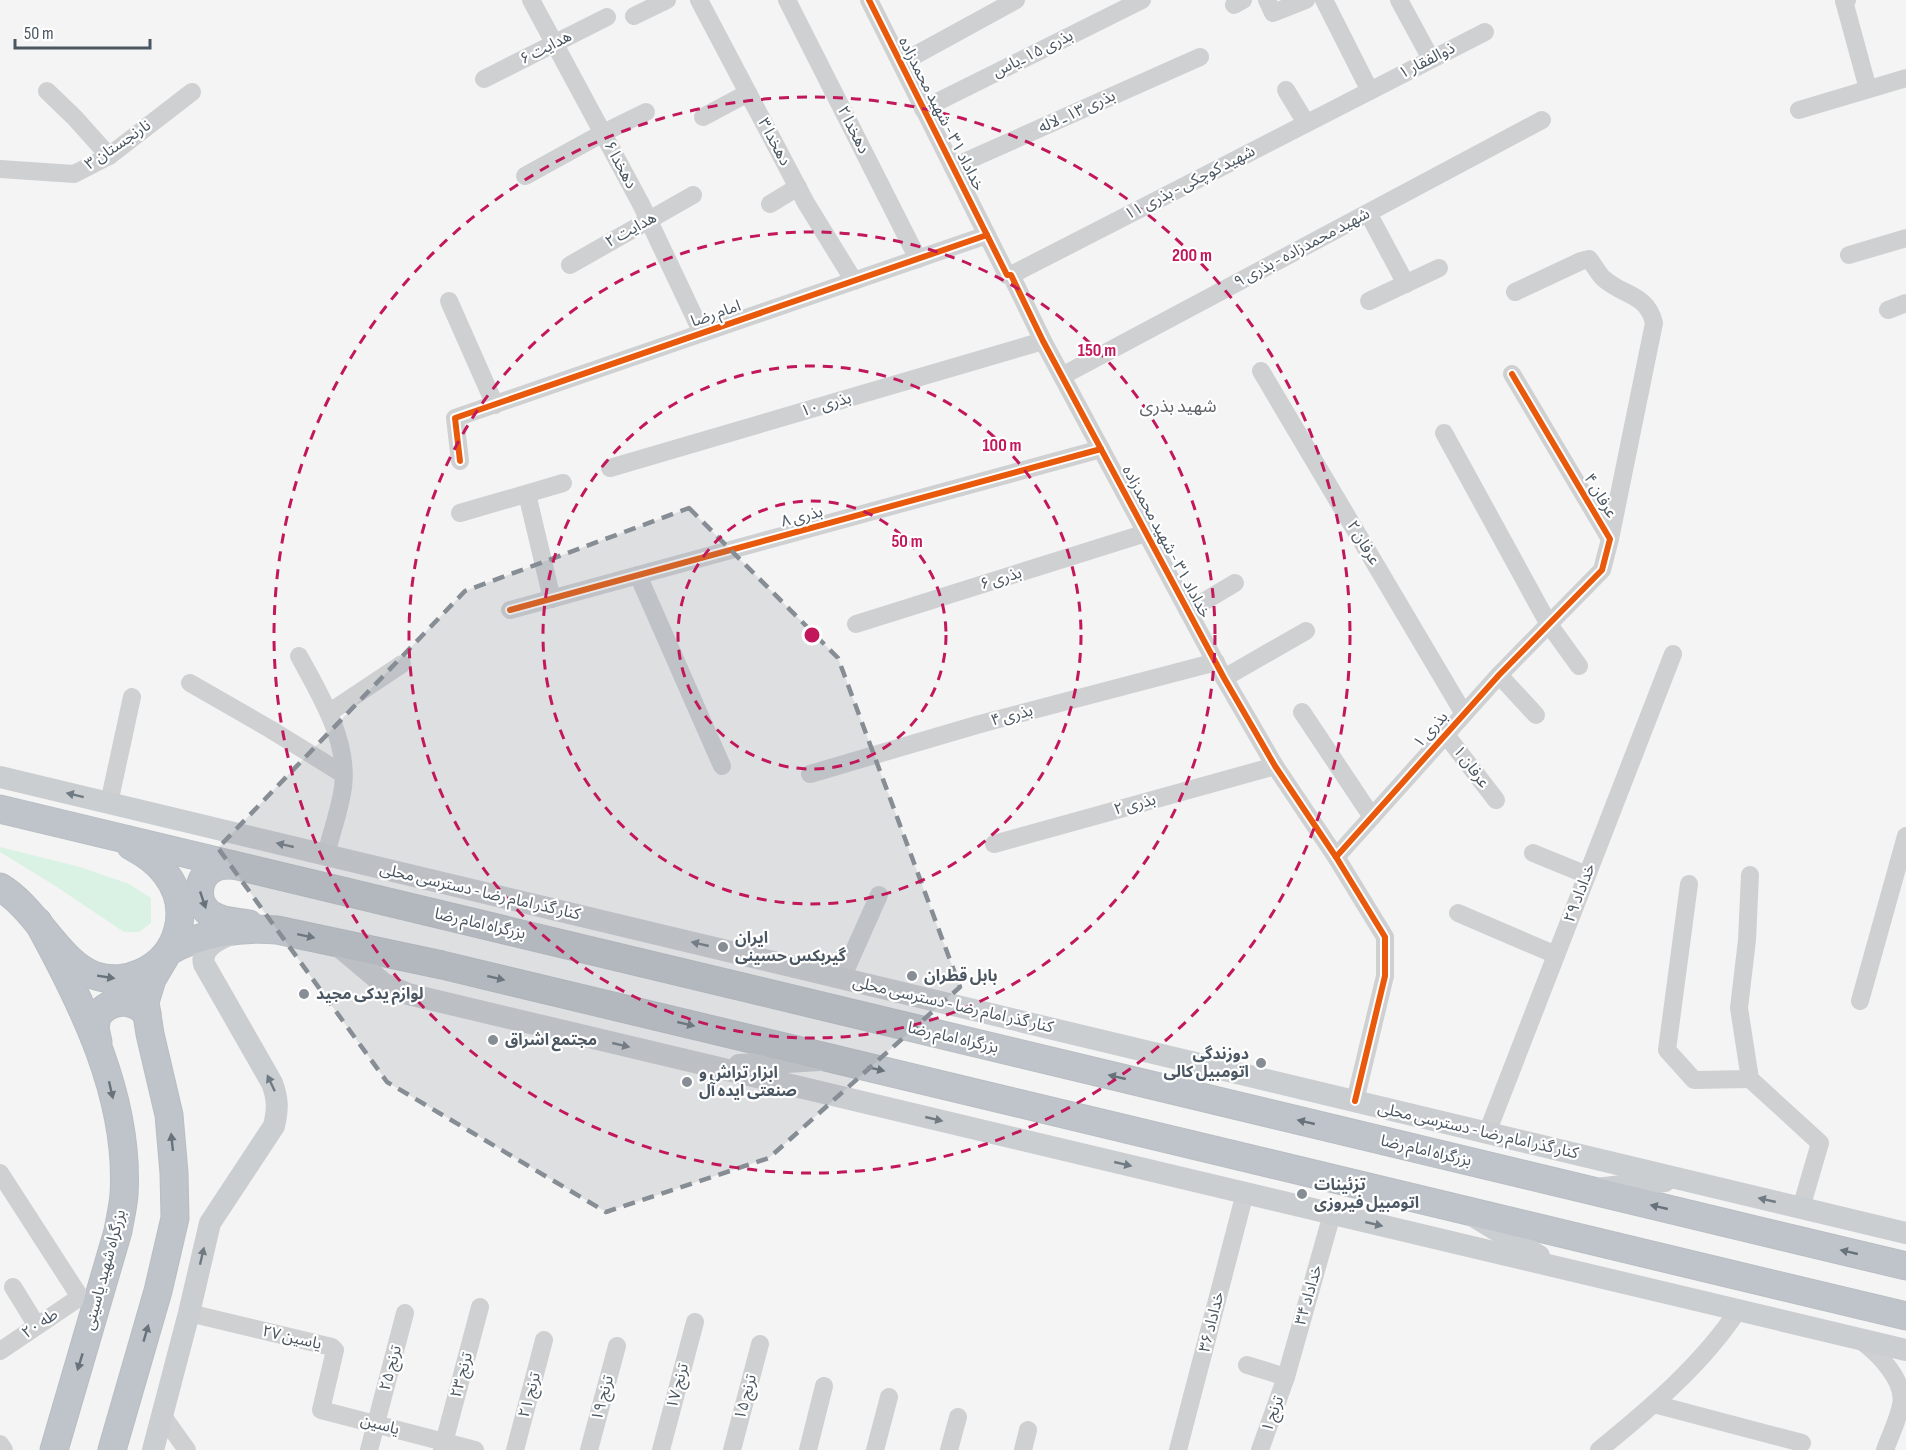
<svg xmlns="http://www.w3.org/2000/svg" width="1906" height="1450" viewBox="0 0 1906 1450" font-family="'Sofia Sans Condensed','Noto Sans Arabic',sans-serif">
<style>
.green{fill:#d9f2e3}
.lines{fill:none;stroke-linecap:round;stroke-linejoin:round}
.highway-casing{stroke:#b9bec3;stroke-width:29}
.minor{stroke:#ced0d2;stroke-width:18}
.major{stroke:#caced1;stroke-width:22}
.highway{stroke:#bec4c9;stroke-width:27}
.cycleway-casing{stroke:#fff;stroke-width:10}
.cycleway{stroke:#e8590c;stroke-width:6}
.oneway{fill:#707a83}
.oneway2{fill:#67727b}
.marked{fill:#868d94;fill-opacity:0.2;stroke:#868d94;stroke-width:4.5;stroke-dasharray:12 8;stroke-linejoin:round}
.ring{fill:none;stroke:#c2185b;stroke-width:3;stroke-dasharray:10 8}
.poi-dot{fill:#868d94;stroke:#fff;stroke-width:2}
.labels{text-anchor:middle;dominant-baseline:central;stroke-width:4.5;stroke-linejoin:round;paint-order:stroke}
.street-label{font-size:16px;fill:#4a5661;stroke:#fff}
.poi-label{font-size:16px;font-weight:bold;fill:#4a5661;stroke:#fff;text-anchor:start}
.neighbourhood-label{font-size:18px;fill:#5f6368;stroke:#fff}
.centre{fill:#c2185b;stroke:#fff;stroke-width:3}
.ring-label{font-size:18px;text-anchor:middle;font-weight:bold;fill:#c2185b;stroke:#fff;stroke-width:4.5;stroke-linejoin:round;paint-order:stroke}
</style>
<rect width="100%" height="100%" fill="#f4f4f4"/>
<path class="green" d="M0,847L80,867L129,884L151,898V923L139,932H124L54,885L0,852Z"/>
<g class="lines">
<defs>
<g id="highway">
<path d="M0,809L1906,1266"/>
<path d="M233,865C227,865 220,865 214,868C196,877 194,904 212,915C222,922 238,922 249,924"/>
<path d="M0,887C37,909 59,964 96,976C111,981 128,979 141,973C180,956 192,908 166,874C157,861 144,853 131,846"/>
<path d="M38,922C83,1004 130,1098 124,1195C123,1207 120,1219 118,1231L54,1450"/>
<path d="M168,952C199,933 241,927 277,930L442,965L1906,1316"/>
<path d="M98,1042L95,1028L97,1016C110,999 133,997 147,1014"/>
<path d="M112,1450L158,1291L175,1218L174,1173L169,1115L150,1034L145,1002L152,979L165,957"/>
</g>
</defs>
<use href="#highway" class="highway-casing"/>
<g class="minor">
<path d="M531,0L641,204L702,333"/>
<path d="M699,0L806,203L854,281"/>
<path d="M787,0L918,259"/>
<path d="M869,0L1000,261L1007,275H1011L1043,341L1224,678L1275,766L1336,857L1385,937V976L1355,1101"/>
<path d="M1267,0L1273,13L1306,0"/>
<path d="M1324,0L1370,91"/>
<path d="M1399,0L1431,59"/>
<path d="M1847,0L1844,1L1868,89"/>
<path d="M1234,5L1243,0"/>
<path d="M634,16L667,0"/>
<path d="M901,63L1016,0"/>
<path d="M484,79L607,17"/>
<path d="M1286,90L1306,123"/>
<path d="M47,91L75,118L109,156"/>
<path d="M923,109L1142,0"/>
<path d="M1799,110L1906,78"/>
<path d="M703,117L748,93"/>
<path d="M953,167L1200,57"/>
<path d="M0,169L74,174L109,156L192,92"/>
<path d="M525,176L603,133L646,112"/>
<path d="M770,204L798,187"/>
<path d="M1368,213L1406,284"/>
<path d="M1849,255L1906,238"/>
<path d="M570,265L693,195"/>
<path d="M1011,275L1485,32"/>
<path d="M1515,292L1581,261L1589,259C1594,265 1598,273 1603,278C1622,296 1647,293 1654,323L1610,539"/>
<path d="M449,301L495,405"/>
<path d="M1369,301L1439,268"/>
<path d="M1888,310L1906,303"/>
<path d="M1261,371L1464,714"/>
<path d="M1062,376L1542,120"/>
<path d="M1444,433L1548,623L1579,666"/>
<path d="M460,461L455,418L987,235"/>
<path d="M610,468L1043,341"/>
<path d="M527,494L552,599"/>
<path d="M460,513L563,483"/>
<path d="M638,575L722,766"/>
<path d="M510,610L1101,449"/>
<path d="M1188,611L1235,583"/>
<path d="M856,624L1146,533"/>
<path d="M299,656C320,695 349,741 343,787C340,810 331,833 326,855"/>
<path d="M1499,675L1536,715"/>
<path d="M1224,678L1306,631"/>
<path d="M190,683L270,729L343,774"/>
<path d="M330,712L402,664"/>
<path d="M1302,712L1372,817"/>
<path d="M1446,735L1496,800"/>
<path d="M810,774L980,724L1216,662"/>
<path d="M109,803L132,697"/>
<path d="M994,844L1275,766"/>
<path d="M1533,853L1587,875"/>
<path d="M1336,857L1499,675L1602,570L1610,539L1512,374"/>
<path d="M1750,875L1747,940L1739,1008L1750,1079L1820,1143L1801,1208"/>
<path d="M1689,884L1667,1050L1694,1080L1750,1079"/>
<path d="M1458,913L1556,955"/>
<path d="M842,978L879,895"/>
<path d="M1860,1001L1906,836"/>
<path d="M1487,1133L1673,654"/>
<path d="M0,1173L80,1297L0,1351"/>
<path d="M13,1287L37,1326"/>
<path d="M189,1313L332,1347L335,1350L321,1410L475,1450"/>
<path d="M1860,1340C1878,1353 1906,1381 1901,1405C1898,1420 1890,1436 1885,1450"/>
<path d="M1247,1365L1286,1377"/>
<path d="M1654,1404L1802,1443"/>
<path d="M162,1415L187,1450"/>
<path d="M0,1444L4,1450"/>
<path d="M369,1450L405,1313"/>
<path d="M442,1450L480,1307"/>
<path d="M515,1450L544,1340"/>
<path d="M589,1450L617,1346"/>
<path d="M661,1450L695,1322"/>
<path d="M732,1450L760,1344"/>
<path d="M808,1450L824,1386"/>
<path d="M875,1450L889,1397"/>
<path d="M949,1450L958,1417"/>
<path d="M1023,1450L1028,1430"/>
<path d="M1178,1450L1245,1193"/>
<path d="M1260,1450L1286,1377L1332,1214"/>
<path d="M1599,1450C1648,1410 1703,1364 1738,1310"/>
</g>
<g class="major">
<path d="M0,777L1906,1233"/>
<path d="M334,942L384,984L408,994L1906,1350"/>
<path d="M739,1065L820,1060"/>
<path d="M1596,1189L1665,1181"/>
<path d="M1475,1217L1539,1256"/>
<path d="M153,1450L189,1313L210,1223L274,1126C278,1109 278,1099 272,1083L204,964C200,947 218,940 231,934"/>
</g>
<use href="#highway" class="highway"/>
<defs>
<g id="cycleway">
<path d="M869,0L1000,261L1007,275H1011L1043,341L1224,678L1275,766L1336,857L1385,937V976L1355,1101"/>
<path d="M460,461L455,418L987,235"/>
<path d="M510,610L1101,449"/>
<path d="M1336,857L1499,675L1602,570L1610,539L1512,374"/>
</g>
</defs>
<use href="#cycleway" class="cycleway-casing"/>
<use href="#cycleway" class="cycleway"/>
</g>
<defs><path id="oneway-solid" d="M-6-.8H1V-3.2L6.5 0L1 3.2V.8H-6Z" transform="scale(1.5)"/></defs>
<g class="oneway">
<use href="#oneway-solid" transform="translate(75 795) rotate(-166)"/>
<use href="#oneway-solid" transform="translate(285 845) rotate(-167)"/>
<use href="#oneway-solid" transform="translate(700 944) rotate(-167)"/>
<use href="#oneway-solid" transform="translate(621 1045) rotate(13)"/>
<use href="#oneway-solid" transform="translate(271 1083) rotate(-115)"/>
<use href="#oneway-solid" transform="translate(934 1119) rotate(13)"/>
<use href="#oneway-solid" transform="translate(1123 1164) rotate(13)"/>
<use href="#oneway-solid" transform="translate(1767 1200) rotate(-167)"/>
<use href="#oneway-solid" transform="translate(1374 1224) rotate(13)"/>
<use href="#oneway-solid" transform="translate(202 1256) rotate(-77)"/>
</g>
<g class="oneway2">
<use href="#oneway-solid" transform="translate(203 900) rotate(71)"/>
<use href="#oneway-solid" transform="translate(306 936) rotate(12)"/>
<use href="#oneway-solid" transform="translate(106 977) rotate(9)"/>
<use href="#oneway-solid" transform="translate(496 978) rotate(13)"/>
<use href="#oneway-solid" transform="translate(686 1024) rotate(13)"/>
<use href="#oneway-solid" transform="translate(876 1069) rotate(13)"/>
<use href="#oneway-solid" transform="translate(1117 1077) rotate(-167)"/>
<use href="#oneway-solid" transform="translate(111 1090) rotate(77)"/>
<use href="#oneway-solid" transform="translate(1306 1122) rotate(-167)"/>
<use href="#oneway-solid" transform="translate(172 1142) rotate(-96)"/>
<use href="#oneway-solid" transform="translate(1659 1207) rotate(-167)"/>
<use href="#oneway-solid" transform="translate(1849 1252) rotate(-167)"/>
<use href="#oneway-solid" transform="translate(146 1333) rotate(-74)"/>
<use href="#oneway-solid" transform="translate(80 1362) rotate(107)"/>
</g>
<path class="marked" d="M689,508L838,658L960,987L769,1158L606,1212L387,1082L218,848L465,591Z"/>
<g class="ring">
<circle cx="812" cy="635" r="134"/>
<circle cx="812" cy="635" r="269"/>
<circle cx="812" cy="635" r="403"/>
<circle cx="812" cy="635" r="538"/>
</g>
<g class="poi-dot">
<circle cx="723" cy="947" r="6"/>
<circle cx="912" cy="976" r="6"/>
<circle cx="304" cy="994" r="6"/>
<circle cx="493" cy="1040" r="6"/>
<circle cx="1261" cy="1063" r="6"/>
<circle cx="687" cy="1082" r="6"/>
<circle cx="1302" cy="1194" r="6"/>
</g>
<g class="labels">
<g class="street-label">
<text transform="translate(546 48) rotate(-27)">هدایت ۶</text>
<text transform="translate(1033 54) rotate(-26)">بذری ۱۵ ـ‌یاس</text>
<text transform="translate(1427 61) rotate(-27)">ذوالفقار ۱</text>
<text transform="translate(1077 112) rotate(-24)">بذری ۱۳ ـ لاله</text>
<text transform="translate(941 114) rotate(63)">خداداد ۳۱ - شهید محمدزاده</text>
<text transform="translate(853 130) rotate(63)">دهخدا ۲</text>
<text transform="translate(774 142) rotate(62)">دهخدا ۳</text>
<text transform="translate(118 145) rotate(-34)">نارنجستان ۳</text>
<text transform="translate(620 165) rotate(62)">دهخدا ۶</text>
<text transform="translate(1190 183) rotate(-27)">شهید کوچکی - بذری ۱۱</text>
<text transform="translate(631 230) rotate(-29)">هدایت ۲</text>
<text transform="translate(1302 248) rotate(-28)">شهید محمدزاده - بذری ۹</text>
<text transform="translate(716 314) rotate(-19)">امام رضا</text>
<text transform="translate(826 405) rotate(-16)">بذری ۱۰</text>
<text transform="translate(1600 496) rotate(59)">عرفان ۴</text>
<text transform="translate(802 517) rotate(-15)">بذری ۸</text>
<text transform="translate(1166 542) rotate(62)">خداداد ۳۱ - شهید محمدزاده</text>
<text transform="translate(1363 543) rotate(59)">عرفان ۲</text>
<text transform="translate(1001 579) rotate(-17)">بذری ۶</text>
<text transform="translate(1012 716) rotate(-15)">بذری ۴</text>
<text transform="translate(1431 730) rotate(-48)">بذری ۱</text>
<text transform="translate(1471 767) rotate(53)">عرفان ۱</text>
<text transform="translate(1135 805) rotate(-15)">بذری ۲</text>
<text transform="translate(480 892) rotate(13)">کنار گذر امام رضا - دسترسی محلی</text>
<text transform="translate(1580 893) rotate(-69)">خداداد ۲۹</text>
<text transform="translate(480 924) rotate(13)">بزرگراه امام رضا</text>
<text transform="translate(953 1005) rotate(13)">کنار گذر امام رضا - دسترسی محلی</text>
<text transform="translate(953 1038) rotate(13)">بزرگراه امام رضا</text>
<text transform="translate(1478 1131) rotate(13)">کنار گذر امام رضا - دسترسی محلی</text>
<text transform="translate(1426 1151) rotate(13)">بزرگراه امام رضا</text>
<text transform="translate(105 1270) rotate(-75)">بزرگراه شهید یاسینی</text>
<text transform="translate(1309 1295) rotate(-74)">خداداد ۳۴</text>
<text transform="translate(1212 1322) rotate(-76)">خداداد ۳۶</text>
<text transform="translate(40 1324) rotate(-34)">طه ۲۰</text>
<text transform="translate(292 1338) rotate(13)">یاسین ۲۷</text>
<text transform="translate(391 1368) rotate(-75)">ترنج ۲۵</text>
<text transform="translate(462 1375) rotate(-75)">ترنج ۲۳</text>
<text transform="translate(678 1386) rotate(-75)">ترنج ۱۷</text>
<text transform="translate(530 1395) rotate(-75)">ترنج ۲۱</text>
<text transform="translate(746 1397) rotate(-75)">ترنج ۱۵</text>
<text transform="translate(603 1398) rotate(-75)">ترنج ۱۹</text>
<text transform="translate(1273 1414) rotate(-70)">ترنج ۱</text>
<text transform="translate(380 1425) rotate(15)">یاسین</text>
</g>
<g class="poi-label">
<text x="735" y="938">ایران<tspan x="735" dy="18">گیربکس حسینی</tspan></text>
<text x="924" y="976">بابل قطران</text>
<text x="316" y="994">لوازم یدکی مجید</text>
<text x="505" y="1040">مجتمع اشراق</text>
<text x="1249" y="1054" text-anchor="end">دوزندگی<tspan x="1249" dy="18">اتومبیل کالی</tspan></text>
<text x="699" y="1073">ابزار تراش و<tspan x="699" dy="18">صنعتی ایده آل</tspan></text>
<text x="1314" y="1185">تزئینات<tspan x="1314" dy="18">اتومبیل فیروزی</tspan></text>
</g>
<g class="neighbourhood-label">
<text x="1178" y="406">شهید بذری</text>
</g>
</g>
<circle cx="812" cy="635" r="9" class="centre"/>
<g class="ring-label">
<text x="1192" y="261">200 m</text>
<text x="1097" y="356">150 m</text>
<text x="1002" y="451">100 m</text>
<text x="907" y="547">50 m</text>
</g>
<path d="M15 39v9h135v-9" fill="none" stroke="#4a5661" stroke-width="3"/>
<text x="24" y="39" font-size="18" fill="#4a5661" stroke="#ffffff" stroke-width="4.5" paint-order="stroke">50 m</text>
</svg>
